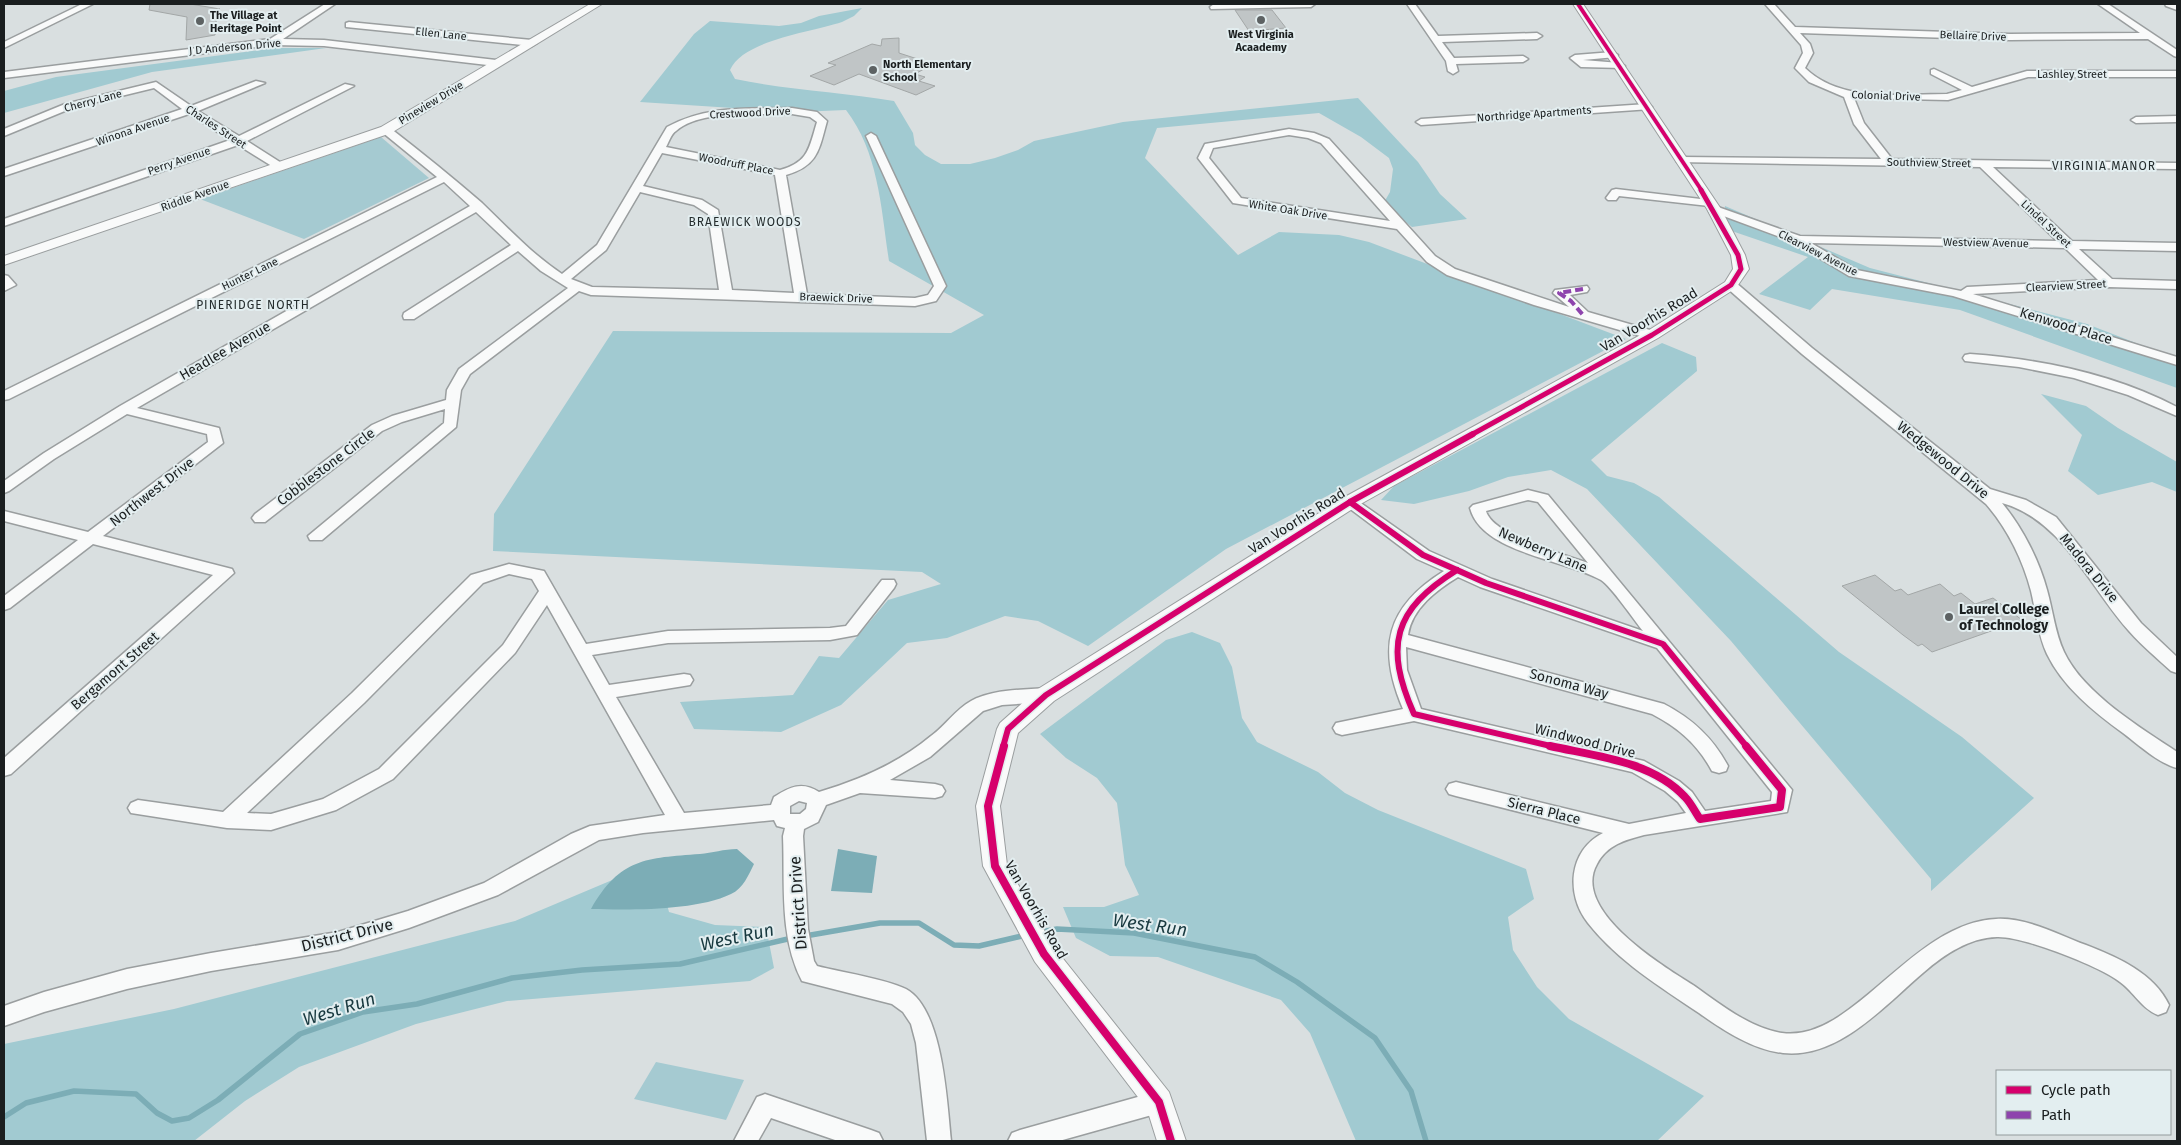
<svg xmlns="http://www.w3.org/2000/svg" width="2181" height="1145" viewBox="0 0 2181 1145" font-family="'Fira Sans',sans-serif">
<style>
.green{fill:#a5cad1}
.forest{fill:#a1cad1}
.water{fill:#7cadb6}
.lines{fill:none;stroke-linecap:round;stroke-linejoin:round}
.stream{stroke:#7cadb6;stroke-width:5.5}
.building{fill:#c0c5c6;stroke:#a3a7a7}
.minor-casing{stroke:#9a9e9f;stroke-width:3}
.tertiary-casing{stroke:#9a9e9f;stroke-width:2}
.minor{fill:#f9fafa;fill-rule:evenodd}
.tertiary{fill:#f9fafa;fill-rule:evenodd}
.quiet{stroke:#8e44ad;stroke-width:4;stroke-dasharray:8 4;stroke-linecap:butt}
.cycleway-far3-casing{stroke:#e3eef0;stroke-width:5.5}
.cycleway-far2-casing{stroke:#e3eef0;stroke-width:8}
.cycleway-far1-casing{stroke:#e3eef0;stroke-width:9}
.cycleway-casing{stroke:#e3eef0;stroke-width:11}
.cycleway-far3{stroke:#d6006c;stroke-width:4}
.cycleway-far2{stroke:#d6006c;stroke-width:5}
.cycleway-far1{stroke:#d6006c;stroke-width:6}
.cycleway{stroke:#d6006c;stroke-width:8}
.poi-dot{fill:#5d6263;stroke:#e3eef0;stroke-width:2}
.labels{text-anchor:middle;dominant-baseline:central;stroke-width:4;stroke-linejoin:round;paint-order:stroke}
.far-poi-label{font-size:11px;font-weight:bold;fill:#1a1e1f;stroke:#e3eef0;text-anchor:start}
.far-street-label{font-size:11px;fill:#1a1e1f;stroke:#e3eef0}
.far-neighbourhood-label{font-size:12px;letter-spacing:1px;fill:#242c2d;stroke:#e3eef0}
.street-label{font-size:14px;fill:#1a1e1f;stroke:#e3eef0}
.poi-label{font-size:14px;font-weight:bold;fill:#1a1e1f;stroke:#e3eef0;text-anchor:start}
.near-street-label{font-size:16px;fill:#1a1e1f;stroke:#e3eef0}
.near-water-label{font-size:18px;font-style:italic;fill:#18393f;stroke:#e3eef0}
</style>
<rect width="100%" height="100%" fill="#d9dfe0"/>
<g class="green">
<path d="M381,137L429,178L304,239L200,199Z"/>
<path d="M656,1062L744,1080L726,1120L634,1099Z"/>
</g>
<g class="forest">
<path d="M862,8L854,16L842,22C812,32 743,40 730,70L735,79C788,90 841,92 894,101L913,133L915,145L925,155L941,164H970L995,158L1018,150L1034,141L1123,122L1358,98L1418,162L1440,194L1467,219L1412,227L1383,204L1390,192L1393,169L1389,158L1361,137L1319,113L1157,128L1145,158L1238,255L1279,232L1339,235L1369,242L1626,339L1226,549L1088,646L1038,621L1005,616L947,638L907,643L841,705L781,732L694,729L680,702L793,695L819,656L839,658L888,600L941,584L922,572L493,551L494,514L613,331L951,333L984,315L889,261C881,209 879,153 846,110L797,112L640,102L694,34L710,21L779,26L801,23L819,16Z"/>
<path d="M274,48H326L152,72L4,113V91L56,77Z"/>
<path d="M1725,206L1870,268L2087,324L2177,359V388L1960,310L1832,289L1810,310L1759,294L1808,257L1723,228Z"/>
<path d="M1662,343L1696,357L1697,371L1591,460L1607,476L1634,483L1659,497L1839,652L1962,737L2034,798L1931,891V879L1731,641L1587,489L1551,470L1508,477L1469,491L1414,504L1381,500L1394,486Z"/>
<path d="M2041,394L2086,406L2118,428L2177,462V492L2152,482L2098,495L2068,471L2082,435Z"/>
<path d="M1192,632L1220,643L1232,667L1242,718L1257,742L1318,772L1345,793L1378,810L1526,869L1534,899L1508,917L1513,950L1537,987L1569,1019L1704,1096L1657,1141H1356L1310,1033L1281,1000L1158,957L1110,956L1076,938L1063,907H1104L1139,895L1125,865L1117,803L1097,778L1066,758L1040,734L1166,640Z"/>
<path d="M636,870L659,874L669,912L715,925L766,927L774,968L750,981L507,1001L416,1024L299,1067L245,1101L194,1141H4V1044L174,1009L515,921Z"/>
</g>
<g class="water">
<path d="M737,849L754,864C749,874 743,889 731,894C696,911 630,910 591,909C620,858 646,858 700,854C712,853 724,849 737,849Z"/>
<path d="M838,849L877,856L872,893L831,891Z"/>
</g>
<g class="lines">
<g class="stream">
<path d="M1041,932L1057,929L1134,933L1255,957L1297,982L1375,1038L1411,1091L1426,1141"/>
<path d="M805,936L880,923H919L954,945L979,946L1026,935"/>
<path d="M4,1117L26,1103L74,1091L136,1094L157,1113L172,1121L189,1118L218,1100L300,1034L363,1012L417,1004L512,978L582,970L680,964L792,938"/>
</g>
</g>
<g class="building">
<path d="M150,4H190L220,9L217,11L215,35L186,40L187,17L149,10Z"/>
<path d="M1235,10H1272L1286,28L1249,31Z"/>
<path d="M899,38V53L933,64L915,74L925,77L919,81L935,86L916,95L859,74L834,85L810,76L836,65L828,63L872,44L881,46L882,39Z"/>
<path d="M1875,575L1895,591L1901,589L1908,595L1940,584L1954,596L1961,593L1975,604L1993,598L2022,620L1932,652L1922,644L1918,646L1903,635L1842,586Z"/>
</g>
<g class="lines">
<defs>
<g id="minor">
<path d="M82,4H93L4,48V42Z"/>
<path d="M325,4H335L283,39L324,40L496,60L501,63L496,66L324,46L273,45L4,78V72L270,39Z"/>
<path d="M1214,4H1315L1311,7L1211,9L1210,7Z"/>
<path d="M1407,4H1415L1438,36L1537,33L1542,36L1537,39L1442,42L1454,58L1523,56L1528,59L1523,62L1456,64L1458,71L1453,74L1448,71L1446,61Z"/>
<path d="M1765,4H1774L1795,27L2010,34L2140,33L2098,4H2108L2177,50V57L2174,56L2148,39L2010,40L1800,33L1810,44L1813,53L1805,68C1841,103 1901,94 1947,94L1962,90L1931,74V70L1934,69L1972,87L2027,71H2177V77H2028L1948,100L1854,98L1864,123L1892,159L2177,163V169L1993,167L2072,241L2177,243V251L2079,249L2112,279L2177,281V289L2109,287L1973,294L2177,357V365L1953,296L1849,276L1791,241L1710,211V207H1718L1800,236L2057,241L1980,167L1677,162L1676,160L1681,157L1881,159L1854,124L1844,97L1809,82L1795,68L1803,53L1801,45ZM1811,243L2065,248L2098,280L1967,287L1961,291L1857,270Z"/>
<path d="M2165,4H2177V10L2166,6Z"/>
<path d="M349,22L532,40L537,43L532,46L346,27V23Z"/>
<path d="M1613,52L1618,55L1616,57L1583,60L1620,63L1625,66L1623,68L1581,67L1570,58L1575,55Z"/>
<path d="M256,81L265,83L198,111L239,136L345,84L354,86L247,141L283,164V168H275L238,145L4,226V219L230,140L189,114L4,176V169L182,109L154,88L72,108L4,136V129L65,104L156,82L191,106Z"/>
<path d="M1647,104L1652,107L1651,109L1421,125L1416,122L1421,119Z"/>
<path d="M792,108L817,112L827,121C819,150 818,166 786,175L807,294L915,298L928,295L934,286L866,136L871,133L876,136L946,286L936,301L915,306L591,295L579,291L470,374L461,390L456,427L322,540H310L308,536L444,423L445,409L402,422L382,431L265,522H255L252,518L255,514L372,425L392,416L446,400L447,390L459,369L568,288L541,271L518,251L414,319H404L403,316L404,313L511,245L476,212L137,408L219,428L223,443L103,536L232,569L234,573L11,774L4,776V758L213,575L93,544L10,608L4,610V596L78,540L4,521V511L88,532L208,442L207,434L127,414L54,459L9,491L4,493V481L44,453L120,406L470,206L444,182L9,399L4,400V391L437,177L382,132V128H390C421,152 452,177 482,203C508,228 532,254 562,274L597,245L667,127C708,105 747,109 792,108ZM792,114L810,117L817,122C809,148 809,162 780,170L666,147C669,142 671,134 676,131C700,109 760,115 792,114ZM662,153L775,175L794,293L732,290L718,210L702,200L643,186ZM640,192L694,205L708,214L719,290L592,287L571,279L606,250Z"/>
<path d="M2177,116V122L2136,123L2131,120L2136,117Z"/>
<path d="M1289,129L1314,133L1329,139L1435,256L1455,269L1569,307L1553,293L1555,290L1587,286L1589,289L1587,292L1570,295L1588,312L1657,332L1659,335L1652,339L1647,338L1534,305L1447,275L1427,262L1397,229L1233,203L1198,158L1205,144ZM1289,135L1308,138L1321,143L1390,221L1241,198L1209,158L1213,148Z"/>
<path d="M1616,189L1709,200L1715,203L1709,206L1619,196L1616,200H1608L1606,198L1612,190Z"/>
<path d="M4,275L8,276L16,285L4,291Z"/>
<path d="M1731,281L1735,282L1812,348L1990,489L2026,500L2056,517L2141,623L2177,657V673L2171,671C2157,658 2142,646 2129,631C2090,588 2063,520 2002,503C2022,527 2039,560 2047,590C2053,611 2055,633 2064,652C2083,693 2141,728 2177,752V768C2158,763 2139,745 2123,733C2094,712 2063,687 2047,654C2038,635 2036,612 2031,591C2023,560 2007,528 1986,504L1802,354L1727,288L1725,285L1727,282Z"/>
<path d="M1970,354C2040,359 2114,374 2177,407V416L2128,395L2074,378L2019,367L1965,361L1963,358L1965,355Z"/>
<path d="M1528,490L1548,495L1792,790L1787,812L1644,835C1625,840 1607,845 1597,864C1571,910 1661,965 1693,985C1719,1003 1749,1028 1782,1033C1853,1043 1911,923 1996,919C2026,917 2059,935 2086,945C2117,957 2154,973 2169,1005L2166,1012L2158,1015C2142,1009 2134,992 2120,982C2099,966 2023,936 1997,937C1969,938 1945,954 1924,972C1885,1005 1839,1059 1783,1053C1753,1050 1723,1030 1699,1013C1659,986 1618,961 1588,923C1565,894 1569,850 1603,833L1456,796L1449,794L1446,789L1449,784L1456,782L1629,824L1686,813L1678,802L1665,791L1632,772L1414,721L1342,735L1336,733L1333,728L1336,723L1403,709C1377,648 1386,607 1444,571L1417,559L1345,505L1342,502L1345,499H1355L1429,551L1492,579L1643,631C1634,620 1611,586 1601,580C1564,559 1482,553 1470,508L1473,505ZM1528,500L1538,502L1588,563C1564,554 1493,536 1486,511ZM1458,577L1480,587L1657,648L1772,792L1771,801L1705,811L1692,792L1679,781L1644,761L1421,709L1407,670L1406,647L1652,714C1679,728 1698,745 1712,771L1719,773L1726,771L1728,766C1713,738 1693,719 1664,704L1408,635C1412,608 1437,590 1458,577Z"/>
<path d="M509,564L544,571L586,644L668,631L830,628L846,626L882,580H894L896,584L894,588L857,635L830,640L668,643L592,655L609,685L684,674L690,675L693,680L690,685L684,686L616,697L684,813L771,805L774,797C790,787 802,781 819,792C859,780 899,763 931,736C945,726 956,709 971,701C993,689 1022,690 1046,688L1052,690L1055,695L1052,700L1046,702L1002,705L983,711L930,757L890,780L935,784L942,786L945,791L942,796L935,798L860,793L826,805L818,822L804,829L803,836L808,929L814,961L817,966C840,972 886,979 906,989C943,1009 947,1102 951,1141H927L916,1043L911,1024L903,1012L892,1004L802,981C779,937 785,884 783,836L785,828L777,826L774,820L643,833L599,840L498,895L409,928L338,950L211,971L127,989L44,1012L4,1026V1006L44,992L127,969L211,953L338,932L408,911L484,883L571,834L590,826L665,815L547,605L515,653L393,779L336,810L271,830L227,828L131,813L128,808L131,803L138,800L223,812L352,693L471,575ZM509,574L532,579L539,591L503,645L379,769L323,799L271,814L247,813L364,703L483,583ZM799,801L807,803L806,809L800,814H790V806Z"/>
<path d="M1159,1091L1167,1094L1171,1102L1167,1110L1159,1113L1059,1141H1008L1012,1133L1020,1130Z"/>
<path d="M765,1094L871,1130L879,1133L883,1141H838L771,1118L758,1141H734L757,1097Z"/>
</g>
<g id="tertiary">
<path d="M590,4H602L391,133L4,265V256L381,127Z"/>
<path d="M1573,4H1583L1721,209L1745,255L1749,269L1736,288L1658,338L1357,506L1054,701L1018,733L1000,806L1007,865L1053,946L1169,1092L1186,1141H1157L1147,1109L1035,962L983,866L976,806L997,729L1000,723L1038,689L1343,498L1646,332L1725,282L1733,269L1731,255L1707,209Z"/>
</g>
</defs>
<use href="#minor" class="minor-casing"/>
<use href="#tertiary" class="tertiary-casing"/>
<use href="#minor" class="minor"/>
<use href="#tertiary" class="tertiary"/>
<path class="quiet" d="M1583,289L1559,293L1571,301L1583,315"/>
<defs>
<path id="cycleway-far3" d="M1578,4L1702,191"/>
<path id="cycleway-far2" d="M1471,435L1652,335L1731,285L1741,269L1738,255L1701,190"/>
<g id="cycleway-far1">
<path d="M1350,502L1423,555L1457,570"/>
<path d="M1457,570L1486,583L1663,644L1747,747"/>
<path d="M1457,570C1393,610 1384,646 1414,714L1555,747"/>
<path d="M1003,747L1008,729L1046,695L1350,502L1473,434"/>
</g>
<g id="cycleway">
<path d="M1004,746L988,806L995,866L1044,954L1159,1102L1171,1141"/>
<path d="M1550,746C1595,756 1652,761 1685,797C1691,803 1695,812 1700,819L1780,807L1782,790L1746,746"/>
</g>
</defs>
<use href="#cycleway-far3" class="cycleway-far3-casing"/>
<use href="#cycleway-far2" class="cycleway-far2-casing"/>
<use href="#cycleway-far1" class="cycleway-far1-casing"/>
<use href="#cycleway" class="cycleway-casing"/>
<use href="#cycleway-far3" class="cycleway-far3"/>
<use href="#cycleway-far2" class="cycleway-far2"/>
<use href="#cycleway-far1" class="cycleway-far1"/>
<use href="#cycleway" class="cycleway"/>
</g>
<g class="poi-dot">
<circle cx="1261" cy="20" r="5"/>
<circle cx="200" cy="21" r="5"/>
<circle cx="873" cy="70" r="5"/>
<circle cx="1949" cy="617" r="5"/>
</g>
<g class="labels">
<g class="far-poi-label">
<text x="210" y="15">The Village at<tspan x="210" dy="13">Heritage Point</tspan></text>
<text x="1261" y="34" text-anchor="middle">West Virginia<tspan x="1261" dy="13">Acaademy</tspan></text>
<text x="883" y="64">North Elementary<tspan x="883" dy="13">School</tspan></text>
</g>
<g class="far-street-label">
<text transform="translate(441 34) rotate(6)">Ellen Lane</text>
<text transform="translate(1973 36) rotate(2)">Bellaire Drive</text>
<text transform="translate(235 47) rotate(-5)">J D Anderson Drive</text>
<text x="2072" y="74">Lashley Street</text>
<text transform="translate(1886 96) rotate(2)">Colonial Drive</text>
<text transform="translate(93 101) rotate(-15)">Cherry Lane</text>
<text transform="translate(431 103) rotate(-31)">Pineview Drive</text>
<text transform="translate(750 113) rotate(-3)">Crestwood Drive</text>
<text transform="translate(1534 114) rotate(-4)">Northridge Apartments</text>
<text transform="translate(216 127) rotate(33)">Charles Street</text>
<text transform="translate(133 130) rotate(-19)">Winona Avenue</text>
<text transform="translate(179 161) rotate(-19)">Perry Avenue</text>
<text transform="translate(1929 163) rotate(1)">Southview Street</text>
<text transform="translate(736 164) rotate(11)">Woodruff Place</text>
<text transform="translate(195 196) rotate(-20)">Riddle Avenue</text>
<text transform="translate(1288 210) rotate(9)">White Oak Drive</text>
<text transform="translate(2046 224) rotate(43)">Lindel Street</text>
<text transform="translate(1986 243) rotate(1)">Westview Avenue</text>
<text transform="translate(1818 253) rotate(27)">Clearview Avenue</text>
<text transform="translate(250 274) rotate(-26)">Hunter Lane</text>
<text transform="translate(2066 286) rotate(-3)">Clearview Street</text>
<text transform="translate(836 298) rotate(2)">Braewick Drive</text>
</g>
<g class="far-neighbourhood-label">
<text x="2104" y="166">VIRGINIA MANOR</text>
<text x="745" y="222">BRAEWICK WOODS</text>
<text x="253" y="305">PINERIDGE NORTH</text>
</g>
<g class="street-label">
<text transform="translate(1649 320) rotate(-31)">Van Voorhis Road</text>
<text transform="translate(2066 326) rotate(17)">Kenwood Place</text>
<text transform="translate(225 351) rotate(-30)">Headlee Avenue</text>
<text transform="translate(1943 460) rotate(39)">Wedgewood Drive</text>
<text transform="translate(326 467) rotate(-37)">Cobblestone Circle</text>
<text transform="translate(152 492) rotate(-38)">Northwest Drive</text>
<text transform="translate(1297 521) rotate(-32)">Van Voorhis Road</text>
<text transform="translate(1543 550) rotate(23)">Newberry Lane</text>
<text transform="translate(2089 568) rotate(51)">Madora Drive</text>
<text transform="translate(115 671) rotate(-41)">Bergamont Street</text>
<text transform="translate(1569 684) rotate(15)">Sonoma Way</text>
<text transform="translate(1585 741) rotate(14)">Windwood Drive</text>
<text transform="translate(1544 811) rotate(14)">Sierra Place</text>
<text transform="translate(1036 910) rotate(60)">Van Voorhis Road</text>
</g>
<g class="poi-label">
<text x="1959" y="609">Laurel College<tspan x="1959" dy="16">of Technology</tspan></text>
</g>
<g class="near-street-label">
<text transform="translate(798 903) rotate(-94)">District Drive</text>
<text transform="translate(347 935) rotate(-14)">District Drive</text>
</g>
<g class="near-water-label">
<text transform="translate(1150 925) rotate(8)">West Run</text>
<text transform="translate(737 937) rotate(-12)">West Run</text>
<text transform="translate(339 1009) rotate(-17)">West Run</text>
</g>
</g>
<rect width="2181" height="1145" fill="none" stroke="#1a1e1f" stroke-width="10"/>
<rect x="1996" y="1070" width="175" height="65" fill="#e3eef0" stroke="#939b9c"/>
<rect x="2006" y="1086" width="25" height="8" fill="#d6006c" stroke="#939b9c"/>
<text x="2041" y="1095" font-size="15" fill="#1a1e1f">Cycle path</text>
<rect x="2006" y="1111" width="25" height="8" fill="#8e44ad" stroke="#939b9c"/>
<text x="2041" y="1120" font-size="15" fill="#1a1e1f">Path</text>
</svg>
